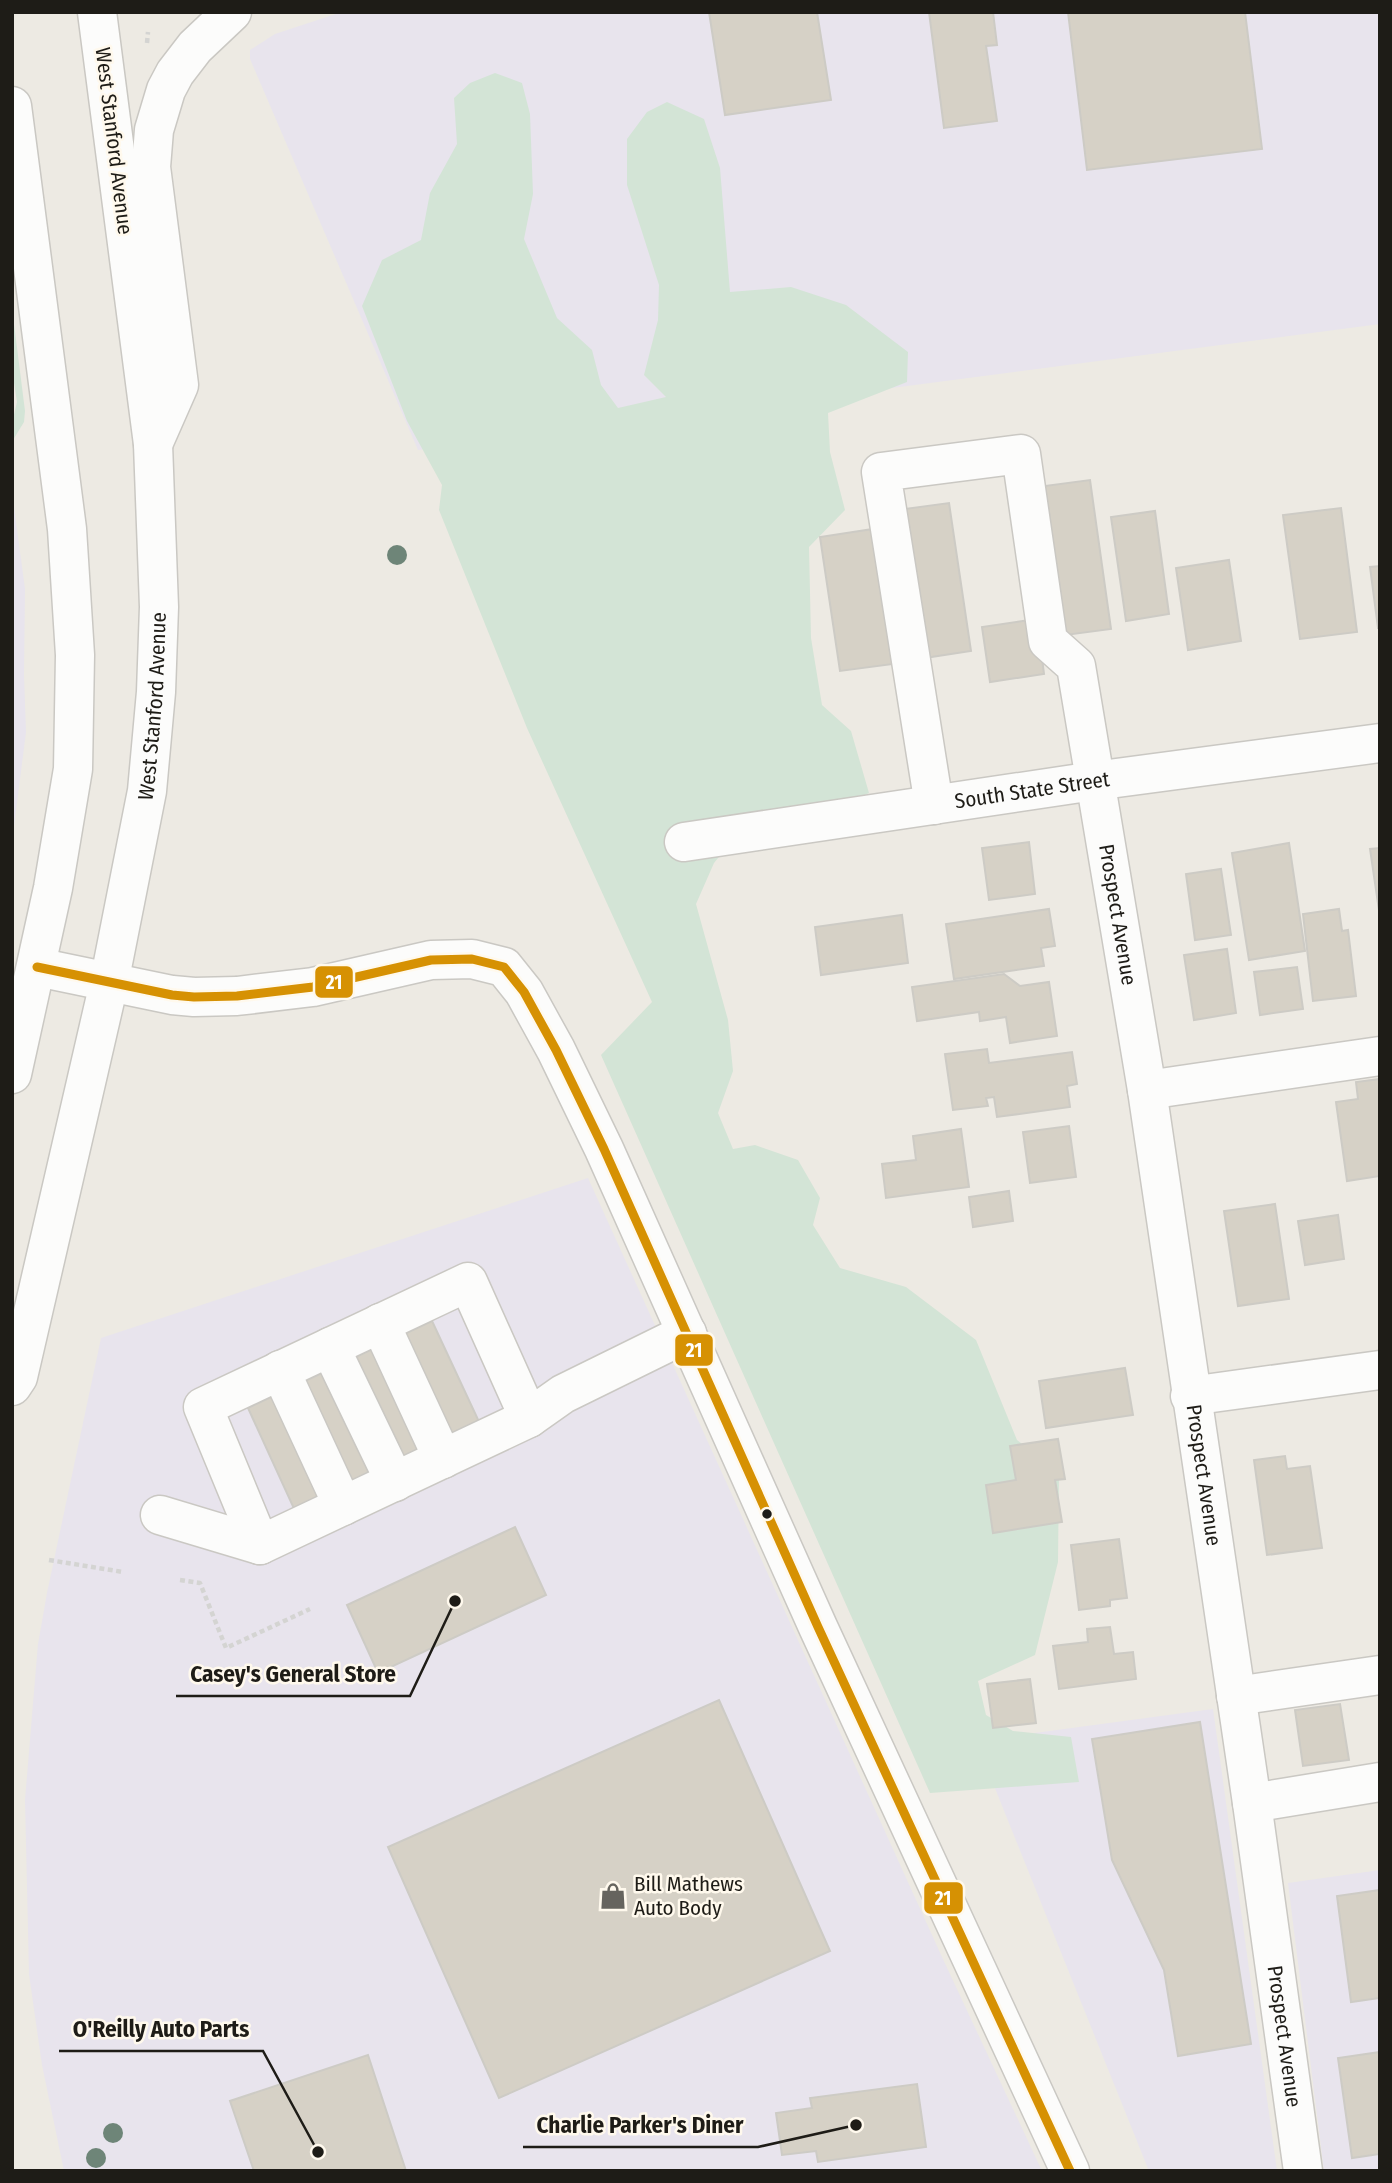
<svg xmlns="http://www.w3.org/2000/svg" width="1392" height="2183" viewBox="0 0 1392 2183" font-family="'Fira Sans Condensed',sans-serif">
<style>
.commercial{fill:#e8e4ed}
.green{fill:#d3e4d6}
.building{fill:#d6d1c6;stroke:#cdcbc5;stroke-width:2}
.lines{fill:none;stroke-linecap:round;stroke-linejoin:round}
.minor-casing{stroke:#cac8c3;stroke-width:41}
.major-casing{stroke:#cac8c3;stroke-width:41}
.path{stroke:#d4d4d2;stroke-width:4.5;stroke-dasharray:5 3.5;stroke-linecap:butt}
.minor{stroke:#fcfcfb;stroke-width:38}
.major{stroke:#fcfcfb;stroke-width:38}
.bus-1-casing{stroke:#fff9ed;stroke-width:14}
.bus-1{stroke:#d69103;stroke-width:9}
.tree{fill:#6e8578}
.bus-dot{fill:#1e1c17;stroke:#fff9ed;stroke-width:2.5}
.labels{text-anchor:middle;dominant-baseline:central;stroke-width:5;stroke-linejoin:round;paint-order:stroke}
.street-label{font-size:21px;fill:#1e1c17;stroke:#fff9ed}
.poi-label{font-size:21px;fill:#1e1c17;stroke:#fff9ed;text-anchor:start}
.leader{fill:none;stroke:#1e1c17;stroke-width:2.5}
.callout-dot{fill:#1e1c17;stroke:#fff9ed;stroke-width:2.5}
.callout-label{font-size:23px;text-anchor:middle;font-weight:bold;fill:#1e1c17;stroke:#fff9ed;stroke-width:5;stroke-linejoin:round;paint-order:stroke}
.line-badge{stroke:#fff9ed;stroke-width:2.5}
.badge-label{font-size:19px;text-anchor:middle;font-weight:bold;fill:#fff}
</style>
<rect width="100%" height="100%" fill="#edeae3"/>
<g class="commercial">
<path d="M342,12H1380V324L418,450L250,59V50L275,34Z"/>
<path d="M12,492L25,589L24,675L26,732L12,842Z"/>
<path d="M588,1178L942,1957L1042,2171H64L42,2065L29,1974L25,1800L38,1644L47,1593L101,1338Z"/>
<path d="M1213,1709L1277,2171H1149L976,1741Z"/>
<path d="M1380,1870V2171H1324L1288,1883Z"/>
</g>
<g class="green">
<path d="M495,73L522,83L530,114L533,194L524,239L557,318L592,350L601,385L618,408L666,397L644,375L658,320L659,285L627,185V139L647,112L667,102L704,119L720,168L730,292L791,287L846,305L908,352L907,382L828,413L830,452L845,510L809,547L811,638L822,705L851,731L869,793L828,812L743,827L714,863L696,904L728,1020L733,1071L718,1113L733,1149L755,1145L798,1160L820,1198L813,1225L840,1268L906,1287L976,1340L1017,1440L1059,1473L1058,1562L1035,1655L978,1681L986,1715L1013,1731L1071,1737L1079,1782L930,1793L601,1055L652,1002L527,728L439,510L442,485L407,421L362,306L382,260L421,240L430,193L457,144L454,98L470,83Z"/>
<path d="M12,308L25,411L24,422L13,440L12,423L17,402L12,370Z"/>
</g>
<g class="building">
<path d="M709,12H817L831,100L725,115Z"/>
<path d="M929,12H993L997,45L986,46L997,121L944,128Z"/>
<path d="M1068,12H1245L1262,149L1087,170Z"/>
<path d="M1090,480L1111,629L1058,636L1037,487Z"/>
<path d="M949,503L971,651L918,659L897,510Z"/>
<path d="M1341,508L1357,632L1300,639L1283,515Z"/>
<path d="M1155,511L1169,614L1126,621L1111,517Z"/>
<path d="M873,529L893,664L840,671L820,537Z"/>
<path d="M1229,560L1241,641L1188,650L1176,568Z"/>
<path d="M1380,566V628H1378L1370,567Z"/>
<path d="M1037,619L1044,674L990,682L982,627Z"/>
<path d="M1029,842L1035,894L989,900L982,848Z"/>
<path d="M1289,843L1305,951L1249,960L1232,853Z"/>
<path d="M1380,848V917L1370,849Z"/>
<path d="M1221,869L1231,935L1195,940L1186,874Z"/>
<path d="M1049,909L1055,946L1041,948L1044,966L954,979L946,924Z"/>
<path d="M1339,909L1342,931L1348,930L1356,996L1313,1001L1303,914Z"/>
<path d="M902,915L908,963L821,975L815,927Z"/>
<path d="M1227,949L1236,1013L1194,1020L1184,955Z"/>
<path d="M1297,967L1303,1009L1260,1015L1254,972Z"/>
<path d="M1004,974L1020,986L1049,982L1057,1036L1010,1043L1006,1017L980,1021L979,1012L917,1021L912,987Z"/>
<path d="M987,1049L989,1063L1072,1052L1077,1084L1067,1086L1070,1107L997,1117L994,1097L986,1098L988,1106L953,1110L945,1054Z"/>
<path d="M1380,1079V1176L1347,1181L1336,1102L1358,1099L1356,1082Z"/>
<path d="M1069,1126L1076,1177L1030,1183L1023,1132Z"/>
<path d="M961,1129L969,1187L886,1198L882,1164L916,1160L913,1136Z"/>
<path d="M1009,1191L1013,1221L973,1227L969,1197Z"/>
<path d="M1275,1204L1289,1299L1238,1306L1224,1211Z"/>
<path d="M1338,1215L1344,1259L1305,1265L1298,1221Z"/>
<path d="M432,1321L481,1426L296,1513L248,1408Z"/>
<path d="M1125,1368L1133,1415L1046,1428L1039,1381Z"/>
<path d="M1058,1439L1065,1479L1055,1480L1062,1522L993,1533L986,1485L1016,1480L1010,1446Z"/>
<path d="M1285,1456L1287,1469L1310,1466L1322,1548L1267,1555L1254,1460Z"/>
<path d="M515,1527L546,1595L378,1673L347,1605Z"/>
<path d="M1119,1539L1127,1598L1110,1600V1606L1079,1610L1071,1545Z"/>
<path d="M1110,1627L1114,1654L1133,1652L1136,1679L1059,1689L1053,1646L1088,1642L1087,1629Z"/>
<path d="M1030,1679L1036,1723L993,1728L987,1684Z"/>
<path d="M719,1700L830,1951L499,2098L388,1847Z"/>
<path d="M1340,1704L1349,1760L1303,1766L1295,1710Z"/>
<path d="M1200,1722L1251,2044L1178,2056L1164,1970L1112,1860L1092,1739Z"/>
<path d="M1380,1890V1998L1351,2002L1337,1896Z"/>
<path d="M1380,2052V2154L1352,2158L1338,2058Z"/>
<path d="M368,2055L406,2171H254L230,2101Z"/>
<path d="M917,2084L926,2147L818,2162L816,2151L782,2155L776,2113L812,2108L810,2098Z"/>
</g>
<g class="lines">
<defs>
<g id="minor">
<path id="s1" d="M934,805L881,472L1021,454L1048,641L1076,666L1147,1090L1252,1803L1303,2171"/>
<path id="s2" d="M684,842L1094,781L1380,743"/>
<path d="M37,967L172,995L194,997L237,996L313,987L431,960L472,959L504,967L524,992L556,1050L604,1149L818,1627L1070,2171"/>
<path d="M1147,1090L1380,1056"/>
<path d="M380,1323L443,1459"/>
<path d="M330,1347L395,1482"/>
<path d="M280,1370L343,1506"/>
<path d="M1190,1396L1380,1370"/>
<path d="M160,1515L260,1545L529,1418L563,1394L687,1333"/>
<path d="M260,1545L203,1407L468,1282L529,1418"/>
<path d="M1236,1696L1380,1675"/>
<path d="M1252,1803L1380,1782"/>
</g>
<g id="major">
<path d="M12,106L67,529L75,655L73,769L53,888L12,1074"/>
<path d="M153,444L179,385L151,167L154,130L166,90L175,73L195,47L232,12"/>
<path id="s3" d="M12,1386L18,1377L109,983L147,791L156,692L159,607L153,444L97,12"/>
</g>
</defs>
<use href="#minor" class="minor-casing"/>
<use href="#major" class="major-casing"/>
<g class="path">
<path d="M147,43L148,32"/>
<path d="M49,1560L123,1572"/>
<path d="M180,1580L200,1583L226,1648L310,1609"/>
</g>
<use href="#minor" class="minor"/>
<use href="#major" class="major"/>
<defs>
<path id="bus-1" d="M37,967L172,995L194,997L237,996L313,987L431,960L472,959L504,967L524,992L556,1050L604,1149L818,1627L1070,2171"/>
</defs>
<use href="#bus-1" class="bus-1-casing"/>
<use href="#bus-1" class="bus-1"/>
</g>
<g class="tree">
<circle cx="397" cy="555" r="10"/>
<circle cx="113" cy="2133" r="10"/>
<circle cx="96" cy="2158" r="10"/>
</g>
<defs>
<symbol id="shop-bare" viewBox="-9 -9 18 18"><path d="M-5-2.5h2.3a2.7 3.5 0 0 1 5.4 0H5L5.5 6h-11ZM-1.5-2.5h3a1.5 2.3 0 0 0-3 0Z" fill="#66645e" stroke="#fff9ed" stroke-width="2.5" paint-order="stroke"/></symbol>
</defs>
<g fill-rule="evenodd">
<use href="#shop-bare" x="594" y="1877" width="38" height="38"/>
</g>
<circle class="bus-dot" cx="767" cy="1514" r="6"/>
<g class="labels">
<g class="street-label">
<text transform="translate(114 141) rotate(83)">West Stanford Avenue</text>
<text stroke="none"><textPath href="#s3" startOffset="696">West Stanford Avenue</textPath></text>
<text stroke="none"><textPath href="#s2" startOffset="352">South State Street</textPath></text>
<text stroke="none"><textPath href="#s1" startOffset="957">Prospect Avenue</textPath></text>
<text stroke="none"><textPath href="#s1" startOffset="1524">Prospect Avenue</textPath></text>
<text stroke="none"><textPath href="#s1" startOffset="2091">Prospect Avenue</textPath></text>
</g>
<g class="poi-label">
<text x="634" y="1884">Bill Mathews<tspan x="634" dy="24">Auto Body</tspan></text>
</g>
</g>
<path class="leader" d="M455 1601L410 1696H176M318 2152L263 2051H59M856 2125L758 2147H523"/>
<g class="callout-dot">
<circle cx="455" cy="1601" r="7"/>
<circle cx="318" cy="2152" r="7"/>
<circle cx="856" cy="2125" r="7"/>
</g>
<g class="callout-label">
<text x="293" y="1682">Casey's General Store</text>
<text x="161" y="2037">O'Reilly Auto Parts</text>
<text x="640" y="2133">Charlie Parker's Diner</text>
</g>
<g class="line-badge">
<rect x="314" y="965" width="40" height="34" rx="7" fill="#d69103"/>
<rect x="674" y="1333" width="40" height="34" rx="7" fill="#d69103"/>
<rect x="923" y="1881" width="41" height="34" rx="7" fill="#d69103"/>
</g>
<g class="badge-label">
<text x="334" y="989">21</text>
<text x="694" y="1357">21</text>
<text x="943" y="1905">21</text>
</g>
<rect width="1392" height="2183" fill="none" stroke="#1e1c17" stroke-width="28"/>
</svg>
